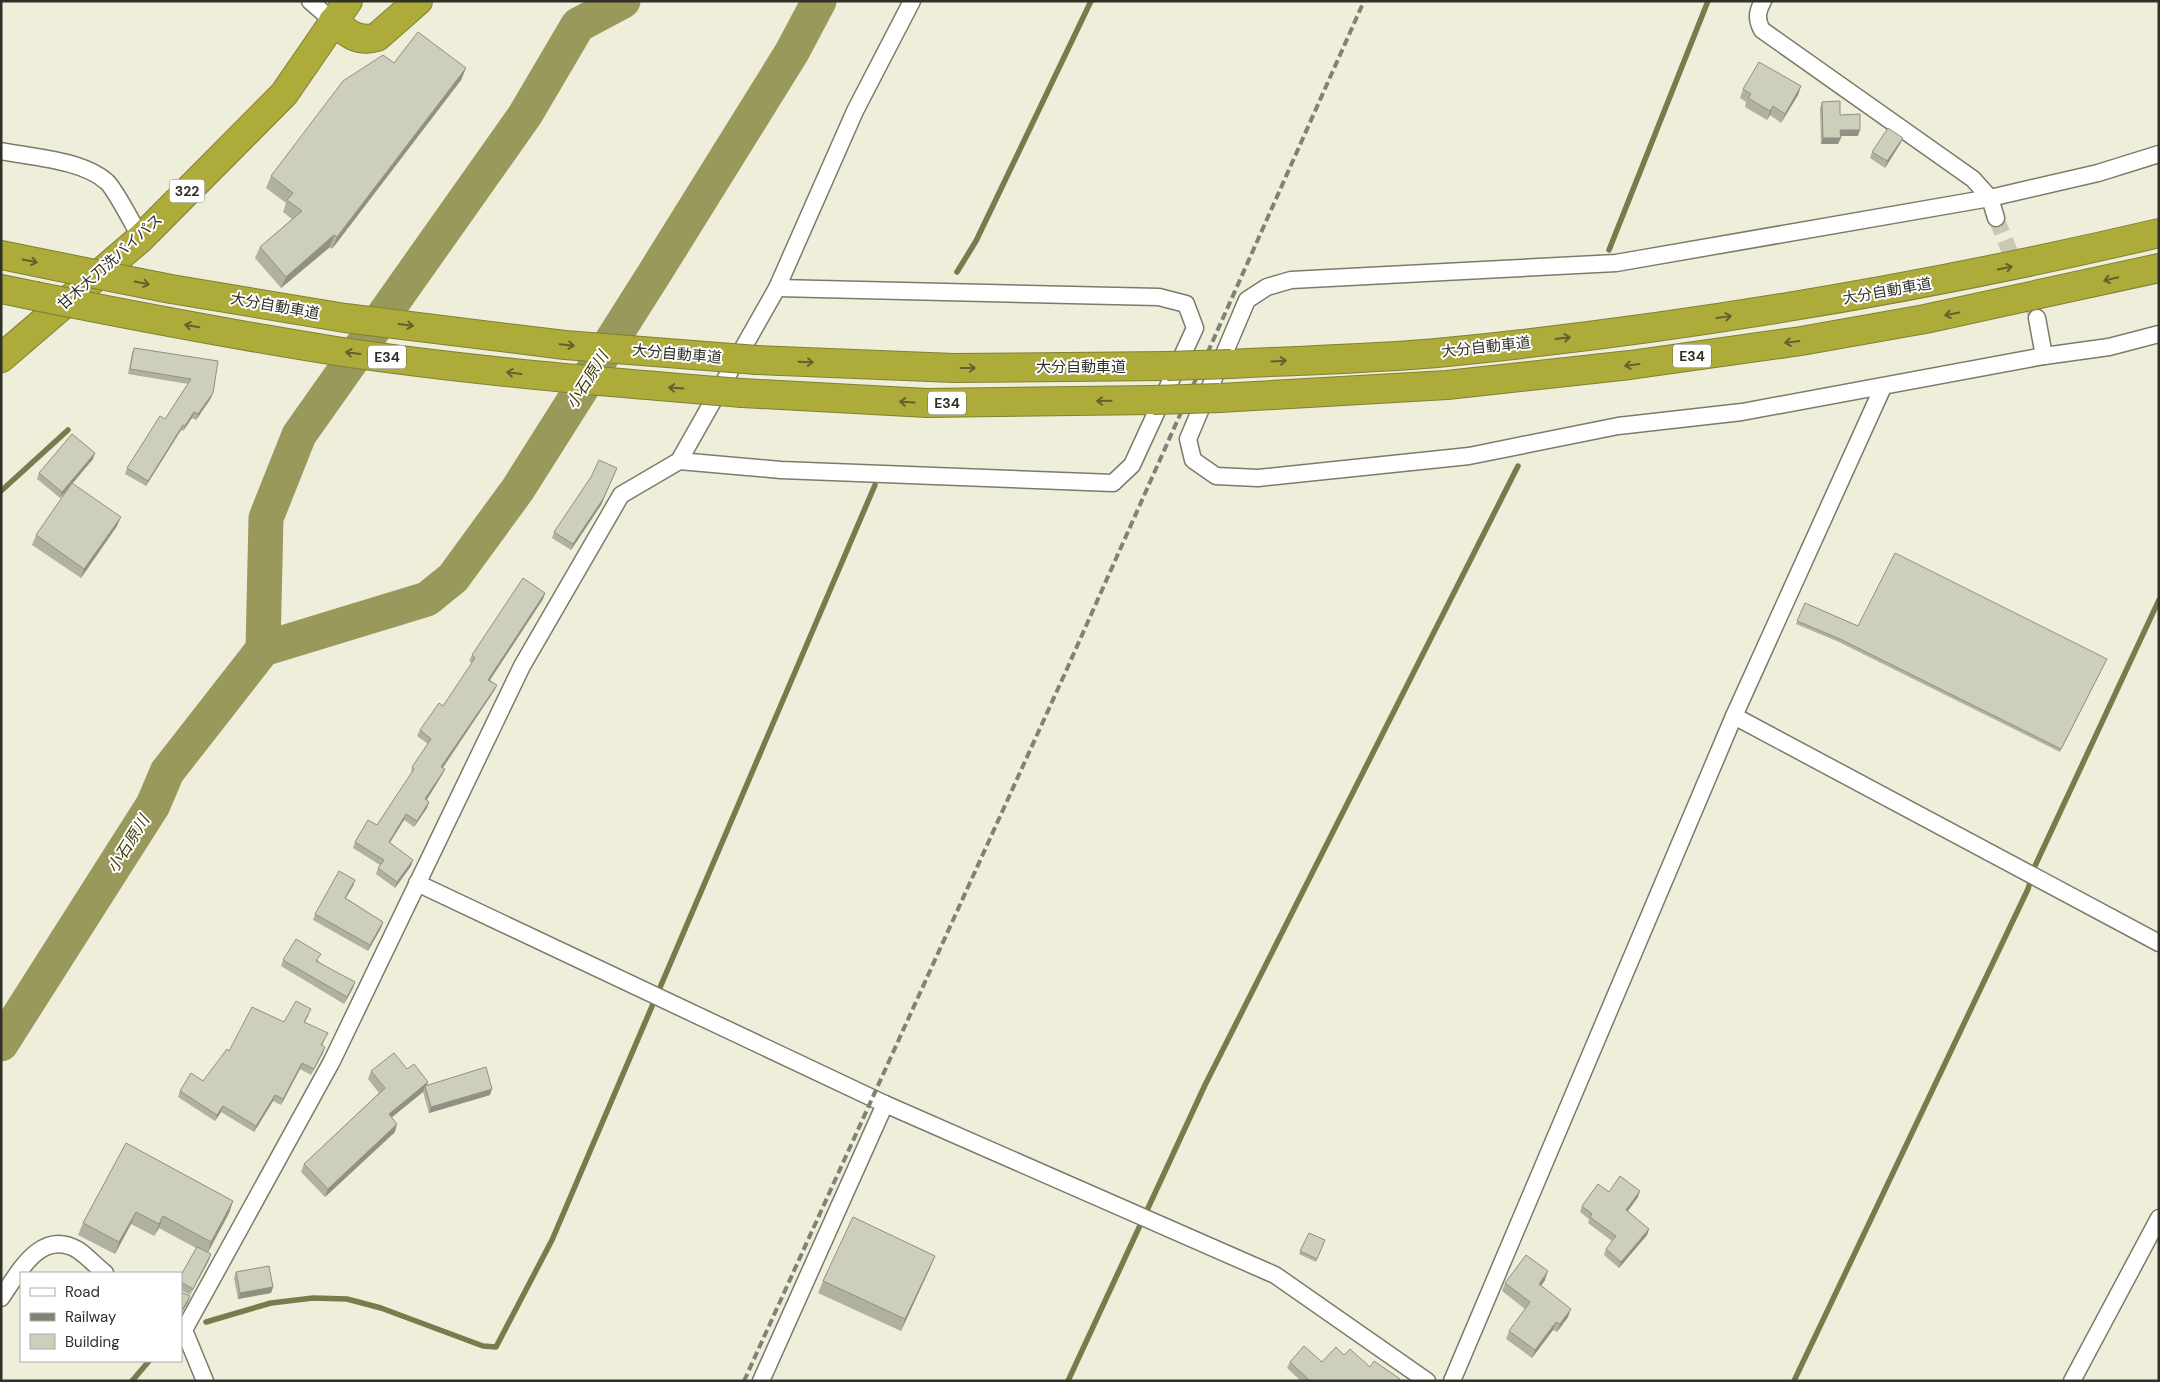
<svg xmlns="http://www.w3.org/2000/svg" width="2160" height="1382" viewBox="0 0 2160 1382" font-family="'DM Sans','Noto Sans JP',sans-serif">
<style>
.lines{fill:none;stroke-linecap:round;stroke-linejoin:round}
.stream{stroke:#7a7a4c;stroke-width:5.5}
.river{stroke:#99995b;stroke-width:35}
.street-tunnel{stroke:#c8c8b7;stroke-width:16;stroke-dasharray:16 8;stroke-linecap:butt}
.street-casing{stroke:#7b7b6a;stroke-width:19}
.highway-casing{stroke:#818033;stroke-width:30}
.street{stroke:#fff;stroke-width:16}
.highway{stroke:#adab39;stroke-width:28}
.rail{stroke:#818175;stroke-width:4;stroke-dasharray:8 4;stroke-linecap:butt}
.highway-bridge-casing{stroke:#818033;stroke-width:30;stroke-linecap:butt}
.highway-bridge{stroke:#adab39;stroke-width:28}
.wall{fill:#b1b1a2}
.shaded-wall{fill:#909084}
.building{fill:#cecebc;stroke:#909084}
.oneway{stroke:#62612f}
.labels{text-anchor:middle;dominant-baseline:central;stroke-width:4;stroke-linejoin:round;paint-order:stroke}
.shield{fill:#fff;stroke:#6e6e69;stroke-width:1}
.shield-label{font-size:14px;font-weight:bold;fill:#303029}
.street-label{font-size:15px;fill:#303029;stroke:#fff}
.water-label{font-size:16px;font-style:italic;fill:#3f3e0c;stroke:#fff}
</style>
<rect width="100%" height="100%" fill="#eeeedb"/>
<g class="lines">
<g class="stream">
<path d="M1609,250L1708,1"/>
<path d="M957,272L976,241L1091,1"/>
<path d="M1,491L68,430"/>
<path d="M206,1322L271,1303L313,1298L347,1299L381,1308L483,1346L496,1347L552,1240L875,485"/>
<path d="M132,1381L149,1361"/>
<path d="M1068,1381L1205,1085L1518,466"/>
<path d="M1794,1381L2028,889L2034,868L2159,600"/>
</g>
<g class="river">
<path d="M263,649L266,518L299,435L525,115L578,25L623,1"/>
<path d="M1,1044L153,805L167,772L263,649L427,599L453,578L518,489L654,274L792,52L819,1"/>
</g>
<path class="street-tunnel" d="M1996,218L2037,318"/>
<defs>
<g id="street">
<path d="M310,1L333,21"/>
<path d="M1763,1C1757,12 1756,19 1762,30L1973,179L1990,198L1996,218"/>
<path d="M1,151C32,157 83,160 107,182C115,189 134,226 141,238"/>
<path d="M2159,154L2098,173L1990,198L1616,263L1291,280L1267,287L1247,300L1188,439L1193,460L1216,476L1258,478L1469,456L1618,426L1742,412L2044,356L2109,347L2159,334"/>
<path d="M2037,318L2044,356"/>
<path d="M679,461L781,470L1113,483L1132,465L1195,328L1186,304L1159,297L777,288"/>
<path d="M1734,716L2159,943"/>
<path d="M417,883L885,1104L1275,1275L1427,1381"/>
<path d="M1,1298C19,1272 41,1228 78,1250C87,1256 96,1266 105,1273"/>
<path d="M205,1381L184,1330L332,1061L522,666L621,495L679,461L777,288L855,111L912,1"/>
<path d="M761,1381L885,1104"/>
<path d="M1452,1381L1734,716L1883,387"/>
<path d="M2072,1381L2159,1218"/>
</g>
<g id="highway">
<path d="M333,21C347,33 358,43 377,37L418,1"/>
<path d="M1,255L60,267"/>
<path d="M1,289L35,296"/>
<path d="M1,358L141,238L284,94L348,1"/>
<path d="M757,360L954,368L1167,366"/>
<path d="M1231,364C1303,360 1376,359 1447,352C1688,328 1924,288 2159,233"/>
<path d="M742,393L927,403L1153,400"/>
<path d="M1220,398L1447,385L1630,365L1801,341L1925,319L2159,268"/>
</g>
</defs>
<use href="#street" class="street-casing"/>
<use href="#highway" class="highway-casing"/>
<use href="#street" class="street"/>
<use href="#highway" class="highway"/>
<path class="rail" d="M744,1381L1066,671L1364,1"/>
<defs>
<g id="highway-bridge">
<path d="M60,267L171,289L345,318L565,345L757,360"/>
<path d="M35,296C135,316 235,335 336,351C471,371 606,382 742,393"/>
<path d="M1167,366L1231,364"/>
<path d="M1153,400L1220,398"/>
</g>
</defs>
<use href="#highway-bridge" class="highway-bridge-casing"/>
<use href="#highway-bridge" class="highway-bridge"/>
</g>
<g class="wall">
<path d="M394,63L466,68L461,80L332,249L330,247L281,288L255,258L260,247L292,219L283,212L286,203L266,188L271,176Z"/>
<path d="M1801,86L1798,95L1781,123L1770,115L1767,120L1745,107L1746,102L1740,98L1743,89Z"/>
<path d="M1822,102L1840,115L1858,136H1841L1838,144H1821L1820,108Z"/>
<path d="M1903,138L1900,144L1885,168L1870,158L1872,152Z"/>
<path d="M134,348L218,361L211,398L196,420L192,418L183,431L181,430L146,486L125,474L127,468L165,419L188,384L128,374L132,353Z"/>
<path d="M93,459L72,484L117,526L81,578L32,545L36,535L70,486L60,498L37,479L39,473Z"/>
<path d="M617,468L601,505L571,550L552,538L554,532Z"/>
<path d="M545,593L543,599L490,680L497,685L494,691L443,768L445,769L442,775L426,800L429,802L427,808L414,827L404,820L390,843L411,866L395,888L376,874L378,868L380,865L353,848L355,842L377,825L411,774L412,767L428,744L417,736L420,730L443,706L472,663L469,661L472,655Z"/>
<path d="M1805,603L1858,626L2107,659L2060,752L1839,642L1796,624Z"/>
<path d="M355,880L353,886L346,898L383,922L381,928L368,951L313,920L315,914Z"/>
<path d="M283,960H319L318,961L353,988L344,1004L281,966Z"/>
<path d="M309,1015L305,1022L325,1039L322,1046L323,1053L311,1075L300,1069L281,1105L273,1101L254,1132L221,1112L215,1121L178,1097L180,1091L203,1081L229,1051L284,1022Z"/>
<path d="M407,1069L427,1086L490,1095L429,1113L423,1092L392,1117L395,1132L325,1197L301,1172L304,1164L379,1093L368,1079L371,1071Z"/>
<path d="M126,1143L233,1201L229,1213L208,1252L209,1260L190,1295L181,1290V1275L196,1248L159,1228L154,1236L131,1224L115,1254L78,1235L83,1223Z"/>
<path d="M1609,1192L1638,1197L1628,1211L1649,1229L1647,1235L1619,1268L1604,1255L1606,1249L1612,1241L1588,1223L1589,1219L1580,1212L1582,1206Z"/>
<path d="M1309,1233L1325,1240L1316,1262L1299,1254Z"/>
<path d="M935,1256L930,1268L901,1331L818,1293L823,1281Z"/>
<path d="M236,1272L273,1287L271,1293L238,1299L234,1278Z"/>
<path d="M1545,1280L1541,1286L1568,1317L1557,1332L1553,1330L1532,1358L1506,1339L1509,1331L1525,1309L1502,1291L1505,1283Z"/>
<path d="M1344,1355L1370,1367L1400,1381H1301L1287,1368L1290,1362H1322Z"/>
</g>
<g class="shaded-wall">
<path d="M466,68L461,80L332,249L337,237Z"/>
<path d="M1801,86L1798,95L1781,123L1785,114Z"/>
<path d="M1773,106L1770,115L1767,120L1770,111Z"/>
<path d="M1840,130H1860L1858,136H1838Z"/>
<path d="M1823,138H1841L1838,144H1821Z"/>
<path d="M1903,138L1900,144L1885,168L1887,161Z"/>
<path d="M334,235L330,247L281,288L286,277Z"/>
<path d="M213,393L211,398L196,420L198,414Z"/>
<path d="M194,412L192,418L183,431L185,426Z"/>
<path d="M183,425L181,430L146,486L148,481Z"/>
<path d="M95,453L93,459L60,498L62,492Z"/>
<path d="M617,468L601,505L571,550L573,544Z"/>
<path d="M121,517L117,526L81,578L84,569Z"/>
<path d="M545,593L543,599L486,686L488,680Z"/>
<path d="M497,685L494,691L439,773L441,767Z"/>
<path d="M445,769L442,775L423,806L425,799Z"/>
<path d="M429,802L427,808L414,827L417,821Z"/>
<path d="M406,814L404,820L386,848L389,842Z"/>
<path d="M413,860L411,866L395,888L397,882Z"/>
<path d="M355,880L353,886L342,904L345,898Z"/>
<path d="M383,922L381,928L368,951L370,945Z"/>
<path d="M355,982L353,988L344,1004L347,997Z"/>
<path d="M325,1047L323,1053L311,1075Z"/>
<path d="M302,1063L300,1069L281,1105L283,1099Z"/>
<path d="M428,1082L426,1089L425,1086L423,1092L386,1122L389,1114Z"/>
<path d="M492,1089L490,1095L429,1113L431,1107Z"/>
<path d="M275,1095L273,1101L254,1132L256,1126Z"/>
<path d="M223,1106L221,1112L215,1121L217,1115Z"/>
<path d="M397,1124L395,1132L325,1197L328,1189Z"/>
<path d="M1640,1191L1638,1197L1624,1216L1626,1210Z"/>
<path d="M233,1201L229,1213L207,1254L211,1242Z"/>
<path d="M136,1212L131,1224L115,1254L119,1242Z"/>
<path d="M163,1216L159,1228L154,1236L159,1224Z"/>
<path d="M1649,1229L1647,1235L1619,1268L1621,1262Z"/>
<path d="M211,1254L209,1260L190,1295L193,1289Z"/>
<path d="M935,1256L930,1268L901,1331L905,1319Z"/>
<path d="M1548,1271L1545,1280L1536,1293L1539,1284Z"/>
<path d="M273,1287L271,1293L238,1299L240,1293Z"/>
<path d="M190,1296L188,1302L181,1314V1312Z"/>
<path d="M1571,1309L1568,1317L1557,1332L1560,1324Z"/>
<path d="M1556,1322L1553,1330L1532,1358L1535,1350Z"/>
</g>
<g class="building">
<path d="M418,32L466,68L337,237L334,235L286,277L260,247L302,211L287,200L293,193L271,176L343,81L383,55L394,63Z"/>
<path d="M1759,62L1801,86L1785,114L1773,106L1770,111L1748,98L1751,94L1743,89Z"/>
<path d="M1840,101V115L1860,114V130H1840L1841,138H1823L1822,102Z"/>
<path d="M1888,128L1903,138L1887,161L1872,152Z"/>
<path d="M134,348L218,361L213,393L198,414L194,412L185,426L183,425L148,481L127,468L160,416L165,419L191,379L130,369Z"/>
<path d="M72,434L95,453L62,492L39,473Z"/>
<path d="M599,460L617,468L603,499L573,544L554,532L591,477Z"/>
<path d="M72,483L121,517L84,569L36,535Z"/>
<path d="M1895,553L2107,659L2061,749L1840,639L1797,621L1805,603L1858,626Z"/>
<path d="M523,578L545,593L488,680L497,685L441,767L445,769L425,799L429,802L417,821L406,814L389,842L413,860L397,882L378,868L384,860L355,842L368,820L377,825L414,769L412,767L431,739L420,730L439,703L443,706L475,658L472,655Z"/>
<path d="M339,871L355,880L345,898L383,922L370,945L315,914Z"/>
<path d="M296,939L321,954L316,961L355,982L347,997L283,960Z"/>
<path d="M296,1001L311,1009L304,1022L328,1033L321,1045L325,1047L314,1069L302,1063L283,1099L275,1095L256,1126L223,1106L217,1115L180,1091L191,1073L203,1081L227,1049L229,1051L252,1007L284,1022Z"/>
<path d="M394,1053L407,1069L414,1064L428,1082L389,1114L397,1124L328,1189L304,1164L385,1088L371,1071Z"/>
<path d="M486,1067L492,1089L431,1107L425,1086Z"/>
<path d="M126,1143L233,1201L211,1242L163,1216L159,1224L136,1212L119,1242L83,1223Z"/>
<path d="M1620,1176L1640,1191L1626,1210L1649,1229L1621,1262L1606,1249L1616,1236L1590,1217L1592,1214L1582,1206L1598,1184L1609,1192Z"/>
<path d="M853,1217L935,1256L905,1319L823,1281Z"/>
<path d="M1309,1233L1325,1240L1317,1259L1300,1251Z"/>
<path d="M197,1247L211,1254L193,1289L181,1282V1275Z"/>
<path d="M1526,1255L1548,1271L1539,1284L1571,1309L1560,1324L1556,1322L1535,1350L1509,1331L1530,1302L1505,1283Z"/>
<path d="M269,1266L273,1287L240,1293L236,1272Z"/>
<path d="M181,1292L190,1296L181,1312Z"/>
<path d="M1304,1346L1322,1362L1336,1347L1344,1355L1350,1349L1370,1367L1374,1361L1400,1379L1399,1381H1310L1290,1362Z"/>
</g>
<defs><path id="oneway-shaft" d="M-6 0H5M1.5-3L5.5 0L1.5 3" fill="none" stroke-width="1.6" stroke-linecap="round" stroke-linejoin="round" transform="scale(1.25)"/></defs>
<g class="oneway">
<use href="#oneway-shaft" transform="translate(30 261) rotate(12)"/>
<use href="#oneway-shaft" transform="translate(2005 268) rotate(-11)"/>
<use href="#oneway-shaft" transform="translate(2111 279) rotate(167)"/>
<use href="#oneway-shaft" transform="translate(142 283) rotate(11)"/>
<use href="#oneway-shaft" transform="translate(1952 314) rotate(168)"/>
<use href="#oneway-shaft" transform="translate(1724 317) rotate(-8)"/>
<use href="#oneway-shaft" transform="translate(406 325) rotate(7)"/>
<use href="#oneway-shaft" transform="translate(192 326) rotate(-170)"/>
<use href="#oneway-shaft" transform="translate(1563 338) rotate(-7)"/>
<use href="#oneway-shaft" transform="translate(1792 342) rotate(172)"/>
<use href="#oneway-shaft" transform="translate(567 345) rotate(6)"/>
<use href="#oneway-shaft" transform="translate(353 353) rotate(-173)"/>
<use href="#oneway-shaft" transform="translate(1279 361) rotate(-3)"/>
<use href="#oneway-shaft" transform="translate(806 362) rotate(2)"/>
<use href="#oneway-shaft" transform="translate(1632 365) rotate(173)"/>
<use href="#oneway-shaft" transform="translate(968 368)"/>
<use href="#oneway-shaft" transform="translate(514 373) rotate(-173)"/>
<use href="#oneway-shaft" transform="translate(676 388) rotate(-176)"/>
<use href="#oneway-shaft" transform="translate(1104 401) rotate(179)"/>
<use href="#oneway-shaft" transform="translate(907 402) rotate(-177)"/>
</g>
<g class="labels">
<g class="shield">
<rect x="169.5" y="179.5" width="35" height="23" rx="4"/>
<rect x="1673" y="344.5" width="38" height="23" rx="4"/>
<rect x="368" y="345.5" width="38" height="23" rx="4"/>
<rect x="928" y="391.5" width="38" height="23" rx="4"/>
</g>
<g class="shield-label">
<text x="187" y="191">322</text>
<text x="1692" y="356">E34</text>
<text x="387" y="357">E34</text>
<text x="947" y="403">E34</text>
</g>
<g class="street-label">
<text transform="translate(110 262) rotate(-42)">甘木大刀洗バイパス</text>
<text transform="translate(1887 291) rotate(-10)">大分自動車道</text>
<text transform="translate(275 306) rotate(10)">大分自動車道</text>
<text transform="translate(1486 347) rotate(-6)">大分自動車道</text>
<text transform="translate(677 354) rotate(5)">大分自動車道</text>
<text x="1081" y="367">大分自動車道</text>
</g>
<g class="water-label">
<text transform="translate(587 380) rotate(-58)">小石原川</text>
<text transform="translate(128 844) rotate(-58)">小石原川</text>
</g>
</g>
<rect width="2160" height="1382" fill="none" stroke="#303029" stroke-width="5"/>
<rect x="20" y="1272" width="162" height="90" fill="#ffffff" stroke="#acaca9"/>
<rect x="30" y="1288" width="25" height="8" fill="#ffffff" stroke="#acaca9"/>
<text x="65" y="1297" font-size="15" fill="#303029">Road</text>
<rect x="30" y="1313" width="25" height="8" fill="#818175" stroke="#acaca9"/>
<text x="65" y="1322" font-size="15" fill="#303029">Railway</text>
<rect x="30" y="1334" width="25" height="15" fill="#cecebc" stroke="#acaca9"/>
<text x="65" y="1347" font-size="15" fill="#303029">Building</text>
</svg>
